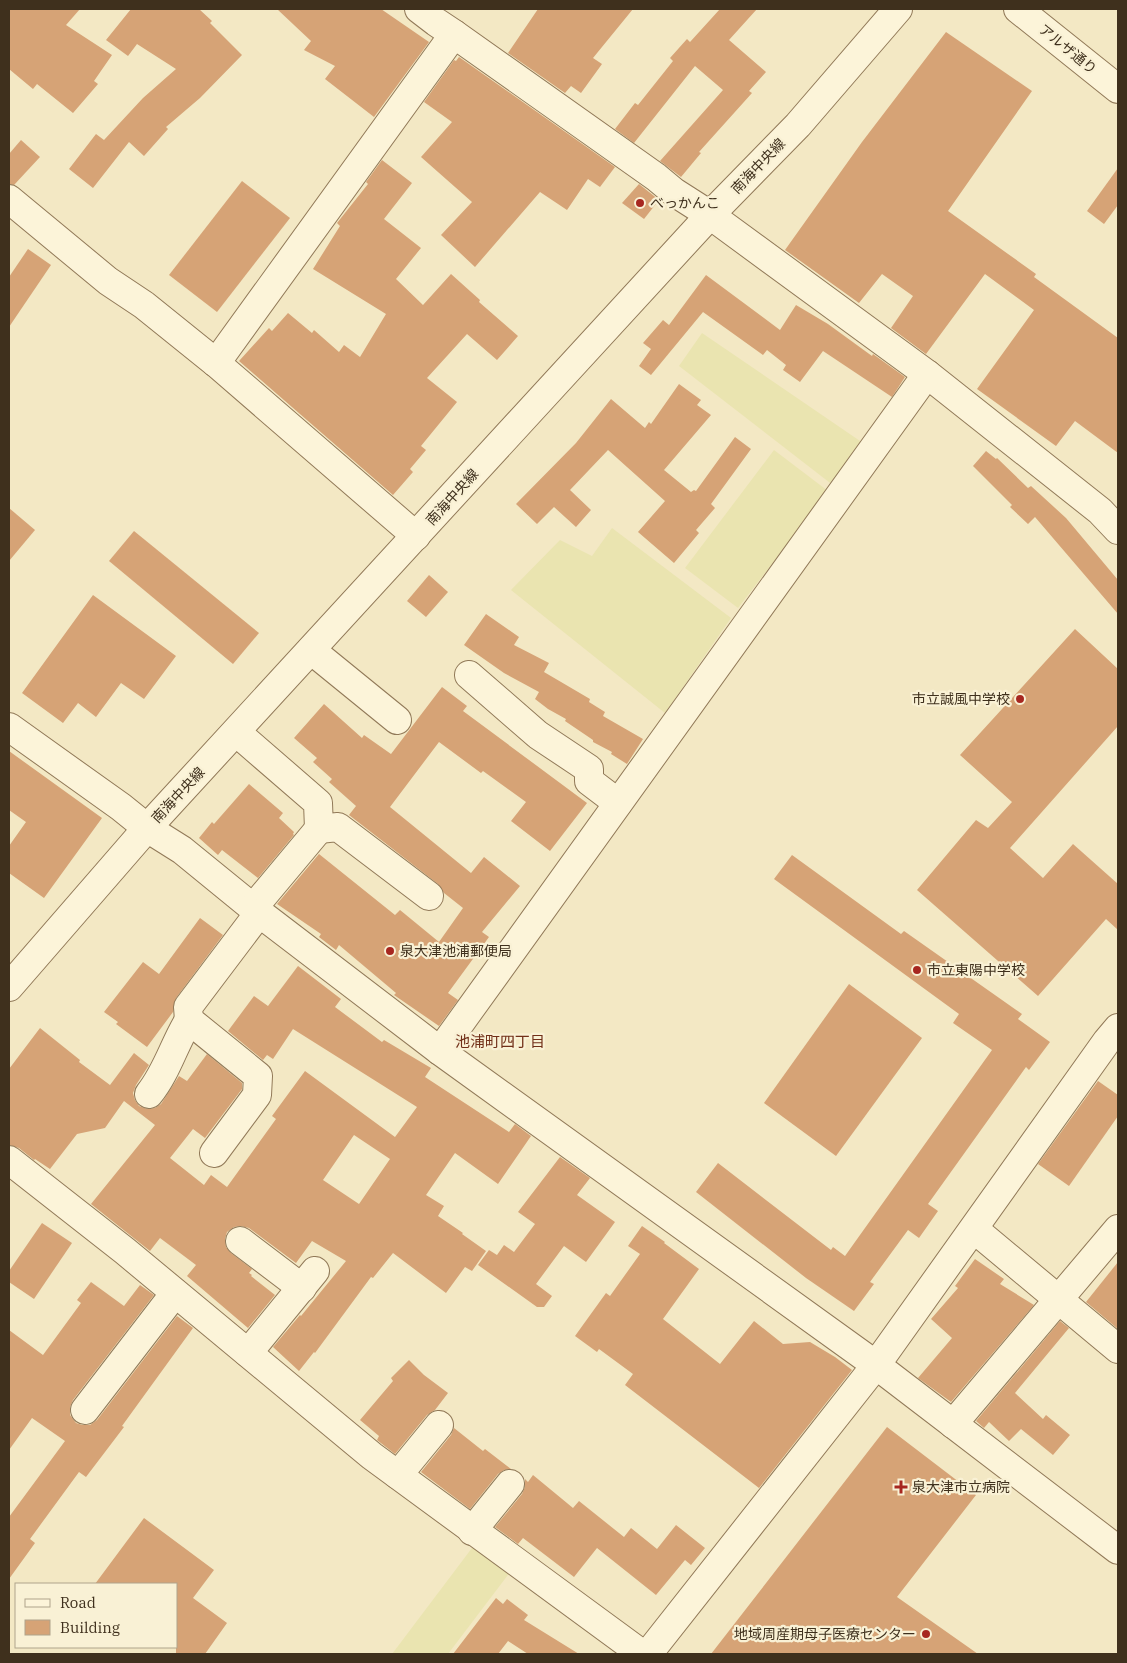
<svg xmlns="http://www.w3.org/2000/svg" width="1127" height="1663" viewBox="0 0 1127 1663" font-family="'IBM Plex Serif','Noto Sans JP',serif">
<style>
.farmland{fill:#eae4b0}
.building{fill:#d6a376;fill-rule:evenodd}
.lines{fill:none;stroke-linecap:round;stroke-linejoin:round}
.minor-casing{stroke:#917958;stroke-width:30}
.tertiary-casing{stroke:#917958;stroke-width:30}
.minor{stroke:#fcf4d9;stroke-width:28}
.tertiary{stroke:#fcf4d9;stroke-width:28}
.poi-dot{fill:#a72720;stroke:#f9f1d5;stroke-width:2}
.labels{text-anchor:middle;dominant-baseline:central;stroke-width:4.5;stroke-linejoin:round;paint-order:stroke}
.street-label{font-size:14px;fill:#3f301d;stroke:#f9f1d5}
.poi-label{font-size:14px;fill:#3f301d;stroke:#f9f1d5;text-anchor:start}
.neighbourhood-label{font-size:15px;fill:#712f18;stroke:#f9f1d5}
</style>
<rect width="100%" height="100%" fill="#f3e8c4"/>
<g class="farmland">
<path d="M702,333L863,443L834,486L679,366Z"/>
<path d="M774,450L828,491L738,608L685,568Z"/>
<path d="M612,528L731,618L665,713L511,590L560,540L592,556Z"/>
<path d="M475,1544L511,1571L448,1654H392Z"/>
</g>
<g class="building">
<path d="M9,9H80L66,25L112,55L94,81L98,84L73,113L37,84L33,89L9,69Z"/>
<path d="M131,9H199L212,21L210,23L242,55L200,98L166,127L168,129L144,156L129,142L93,188L69,169L96,134L104,140L143,98L176,69L137,44L128,56L106,40Z"/>
<path d="M277,9H381L429,42L374,117L325,79L335,66L304,50L311,41Z"/>
<path d="M538,9H633L593,58L602,64L581,93L571,86L565,93L508,53Z"/>
<path d="M720,9H757L729,40L766,72L749,91L752,93L699,152L701,153L681,177L660,161L723,90L695,66L634,143L615,129L635,103L638,105L673,61L670,58L687,39L690,42Z"/>
<path d="M946,32L1032,91L948,211L1036,274L1034,277L1118,338V453L1075,421L1056,446L977,389L1034,310L985,274L926,354L891,328L913,296L882,274L859,303L785,250L862,142Z"/>
<path d="M459,57L615,167L600,187L588,179L567,210L540,192L475,267L441,235L472,202L421,157L452,122L424,102L454,60L456,61Z"/>
<path d="M21,140L40,157L14,185L9,184V154Z"/>
<path d="M382,160L412,183L384,219L421,248L396,279L423,305L451,274L480,300L479,302L518,336L497,360L467,334L427,378L457,402L421,446L426,450L410,469L413,472L393,495L239,361L269,328L272,331L288,313L312,333L314,330L339,352L344,345L360,357L386,314L313,269L340,226L337,223L368,184L366,182Z"/>
<path d="M1118,168V205L1104,224L1087,211Z"/>
<path d="M242,181L290,218L217,312L169,275Z"/>
<path d="M639,184L659,200L644,219L622,203Z"/>
<path d="M28,249L51,265L9,327V277Z"/>
<path d="M706,275L780,330L796,305L828,324L872,356L873,354L905,377L892,397L823,351L800,382L783,370L786,365L767,350L763,355L703,312L651,375L639,366L651,349L643,343L663,320L669,325Z"/>
<path d="M679,384L701,400L697,405L711,415L664,470L691,492L694,490L696,491L735,437L751,449L711,504L715,508L696,530L699,533L674,563L638,532L665,501L608,450L570,490L591,510L576,527L554,507L537,524L516,504L576,443L611,399L645,428L649,422L651,424Z"/>
<path d="M986,451L996,459L997,458L1028,488L1031,486L1066,518L1118,580V614L1035,517L1028,524L1010,507L1012,505L973,466Z"/>
<path d="M9,508L35,530L9,561Z"/>
<path d="M134,531L259,633L233,664L109,561Z"/>
<path d="M429,575L448,592L426,617L407,601Z"/>
<path d="M93,595L176,656L144,699L121,683L96,717L78,703L63,723L22,693Z"/>
<path d="M486,614L519,637L514,645L549,663L544,672L590,699L589,702L605,712L603,716L643,739L627,764L611,754L612,752L593,742V740L565,721L566,719L548,709L535,699L539,692L504,673L464,645Z"/>
<path d="M1075,629L1118,669V726L1010,848L1043,878L1073,844L1118,884V930L1106,919L1038,996L917,890L976,820L988,828L1012,802L960,755Z"/>
<path d="M442,687L467,706L463,711L587,803L550,851L511,821L526,802L483,771L481,773L439,742L390,807L471,873L484,857L520,886L482,932L489,937L448,993L458,1000L439,1026L394,995L396,993L339,945L336,950L319,937L321,934L277,904L319,854L395,915L400,910L439,942L463,908L444,893L438,884L349,815L356,806L329,782L332,779L313,762L317,758L294,738L324,704L362,738L364,735L391,754Z"/>
<path d="M9,751L102,818L44,898L9,873V846L26,822L9,810Z"/>
<path d="M249,784L283,813L279,818L294,832L293,834L294,835L258,878L222,850L218,855L199,838L212,822L214,824Z"/>
<path d="M792,855L901,934L904,931L1022,1014L1018,1019L1050,1042L1029,1070L1026,1067L928,1204L938,1211L919,1238L908,1230L870,1282L874,1284L854,1311L806,1278L696,1192L718,1163L831,1250L833,1247L845,1256L992,1050L953,1023L959,1014L774,879Z"/>
<path d="M200,918L223,935L176,998L173,1012L147,1047L116,1024L118,1022L104,1012L143,962L159,974Z"/>
<path d="M298,966L341,999L335,1007L382,1042L384,1040L431,1068L425,1077L509,1132L515,1124L531,1136L498,1184L455,1153L426,1195L444,1206L438,1216L463,1233L462,1234L486,1251L472,1271L465,1267L446,1293L393,1253L373,1278L371,1277L315,1353L314,1352L299,1371L273,1347L300,1315L301,1316L346,1261L312,1241L296,1263L249,1228L241,1226L234,1227L227,1232L225,1239L226,1247L231,1253L252,1269L249,1273L252,1275L251,1276L275,1295L248,1328L187,1276L196,1265L160,1238L150,1251L91,1204L155,1125L124,1101L105,1128L77,1134L50,1169L35,1159L34,1160L19,1148L9,1145V1069L40,1028L80,1060L79,1062L110,1085L134,1053L149,1065L136,1085L133,1093L135,1100L139,1106L147,1109L155,1108L161,1104L179,1076L187,1081L207,1054L242,1083V1089L205,1138L193,1129L170,1158L204,1185L211,1175L227,1187L276,1119L272,1116L305,1071L395,1137L417,1107L293,1029L273,1059L267,1055L263,1060L228,1031L254,996L268,1006ZM354,1135L390,1159L359,1204L323,1180Z"/>
<path d="M849,984L922,1038L836,1156L764,1103Z"/>
<path d="M1098,1081L1118,1095V1116L1069,1186L1038,1164Z"/>
<path d="M560,1157L590,1178L577,1195L615,1222L586,1262L564,1246L536,1284L552,1296L544,1307H537L478,1265L489,1250L497,1255L504,1245L514,1252L535,1224L518,1212Z"/>
<path d="M42,1223L72,1243L34,1299L9,1282V1271Z"/>
<path d="M642,1226L665,1242L664,1243L699,1269L663,1319L720,1364L754,1321L783,1344L810,1342L835,1357L852,1370L759,1488L625,1385L633,1374L599,1349L597,1352L575,1336L606,1293L610,1296L640,1254L628,1246Z"/>
<path d="M975,1259L1004,1279L1000,1284L1034,1305L951,1402L918,1378L952,1338L931,1319L958,1288L955,1286Z"/>
<path d="M1118,1262V1329L1086,1302Z"/>
<path d="M91,1282L124,1306L140,1285L154,1295L73,1400L70,1407V1415L76,1423L82,1425H90L97,1420L177,1316L193,1328L122,1426L124,1427L86,1477L79,1472L30,1539L35,1543L9,1579V1517L65,1441L32,1418L9,1450V1330L43,1355L81,1303L77,1300Z"/>
<path d="M1060,1321L1069,1328L1015,1393L1043,1419L1046,1415L1070,1435L1053,1455L1021,1429L1009,1441L989,1422L984,1428L976,1421Z"/>
<path d="M409,1360L424,1375L448,1393L435,1410L427,1415L395,1454L377,1440L379,1436L360,1420L393,1381L391,1378Z"/>
<path d="M887,1427L976,1495L897,1597L978,1654H711Z"/>
<path d="M454,1428L483,1451L485,1449L511,1469L504,1470L498,1474L470,1509L421,1472L451,1435Z"/>
<path d="M533,1475L573,1508L579,1501L624,1537L631,1528L657,1549L676,1525L705,1548L691,1565L685,1560L656,1595L597,1548L574,1577L523,1538L518,1544L495,1527L522,1494L525,1487V1479L528,1482Z"/>
<path d="M144,1518L214,1570L193,1598L227,1623L205,1654H176V1584H95Z"/>
<path d="M496,1598L503,1604L507,1599L528,1615L524,1620L579,1654H528L508,1641L498,1654H453Z"/>
</g>
<g class="lines">
<defs>
<g id="minor">
<path d="M419,9L436,22L454,34L656,177L674,192L710,215L927,374L1100,511L1118,530"/>
<path d="M9,199L108,281L144,305L216,363L416,536"/>
<path d="M216,363L454,34"/>
<path d="M311,650L397,720"/>
<path d="M469,675L538,735L589,769V781L618,803"/>
<path d="M9,727L121,807L147,828L182,850L253,908L440,1051L876,1365L1118,1550"/>
<path d="M236,732L318,803L319,829L338,827L429,896"/>
<path d="M253,908L319,829"/>
<path d="M440,1051L927,374"/>
<path d="M149,1094C167,1072 174,1044 189,1020"/>
<path d="M214,1153L257,1095L258,1076L189,1020L188,1007L259,913"/>
<path d="M9,1160L125,1251L372,1456L642,1654"/>
<path d="M974,1229L1118,1349"/>
<path d="M240,1241L302,1288"/>
<path d="M248,1353L315,1271"/>
<path d="M85,1410L175,1293"/>
<path d="M953,1424L1118,1229"/>
<path d="M398,1475L439,1425"/>
<path d="M472,1531L510,1484"/>
<path d="M648,1654L876,1365L1107,1041L1118,1028"/>
</g>
<g id="tertiary">
<path d="M1018,9L1118,89"/>
<path d="M9,987L147,828L710,215L798,125L898,9"/>
</g>
</defs>
<use href="#minor" class="minor-casing"/>
<use href="#tertiary" class="tertiary-casing"/>
<use href="#minor" class="minor"/>
<use href="#tertiary" class="tertiary"/>
</g>
<g class="poi-dot">
<circle cx="640" cy="203" r="5"/>
<circle cx="1020" cy="699" r="5"/>
<circle cx="390" cy="951" r="5"/>
<circle cx="917" cy="970" r="5"/>
<path d="M898.5 1479.5h5v5h5v5h-5v5h-5v-5h-5v-5h5z"/>
<circle cx="926" cy="1634" r="5"/>
</g>
<g class="labels">
<g class="street-label">
<text transform="translate(1068 49) rotate(39)">アルザ通り</text>
<text transform="translate(758 166) rotate(-46)">南海中央線</text>
<text transform="translate(452 497) rotate(-48)">南海中央線</text>
<text transform="translate(178 795) rotate(-47)">南海中央線</text>
</g>
<g class="poi-label">
<text x="650" y="203">べっかんこ</text>
<text x="1010" y="699" text-anchor="end">市立誠風中学校</text>
<text x="400" y="951">泉大津池浦郵便局</text>
<text x="927" y="970">市立東陽中学校</text>
<text x="912" y="1487">泉大津市立病院</text>
<text x="916" y="1634" text-anchor="end">地域周産期母子医療センター</text>
</g>
<g class="neighbourhood-label">
<text x="500" y="1041">池浦町四丁目</text>
</g>
</g>
<rect width="1127" height="1663" fill="none" stroke="#3f301d" stroke-width="20"/>
<rect x="15" y="1583" width="162" height="65" fill="#f9f1d5" stroke="#afa48b"/>
<rect x="25" y="1599" width="25" height="8" fill="#fcf4d9" stroke="#afa48b"/>
<text x="60" y="1608" font-size="15" fill="#3f301d">Road</text>
<rect x="25" y="1620" width="25" height="15" fill="#d6a376" stroke="#afa48b"/>
<text x="60" y="1633" font-size="15" fill="#3f301d">Building</text>
</svg>
